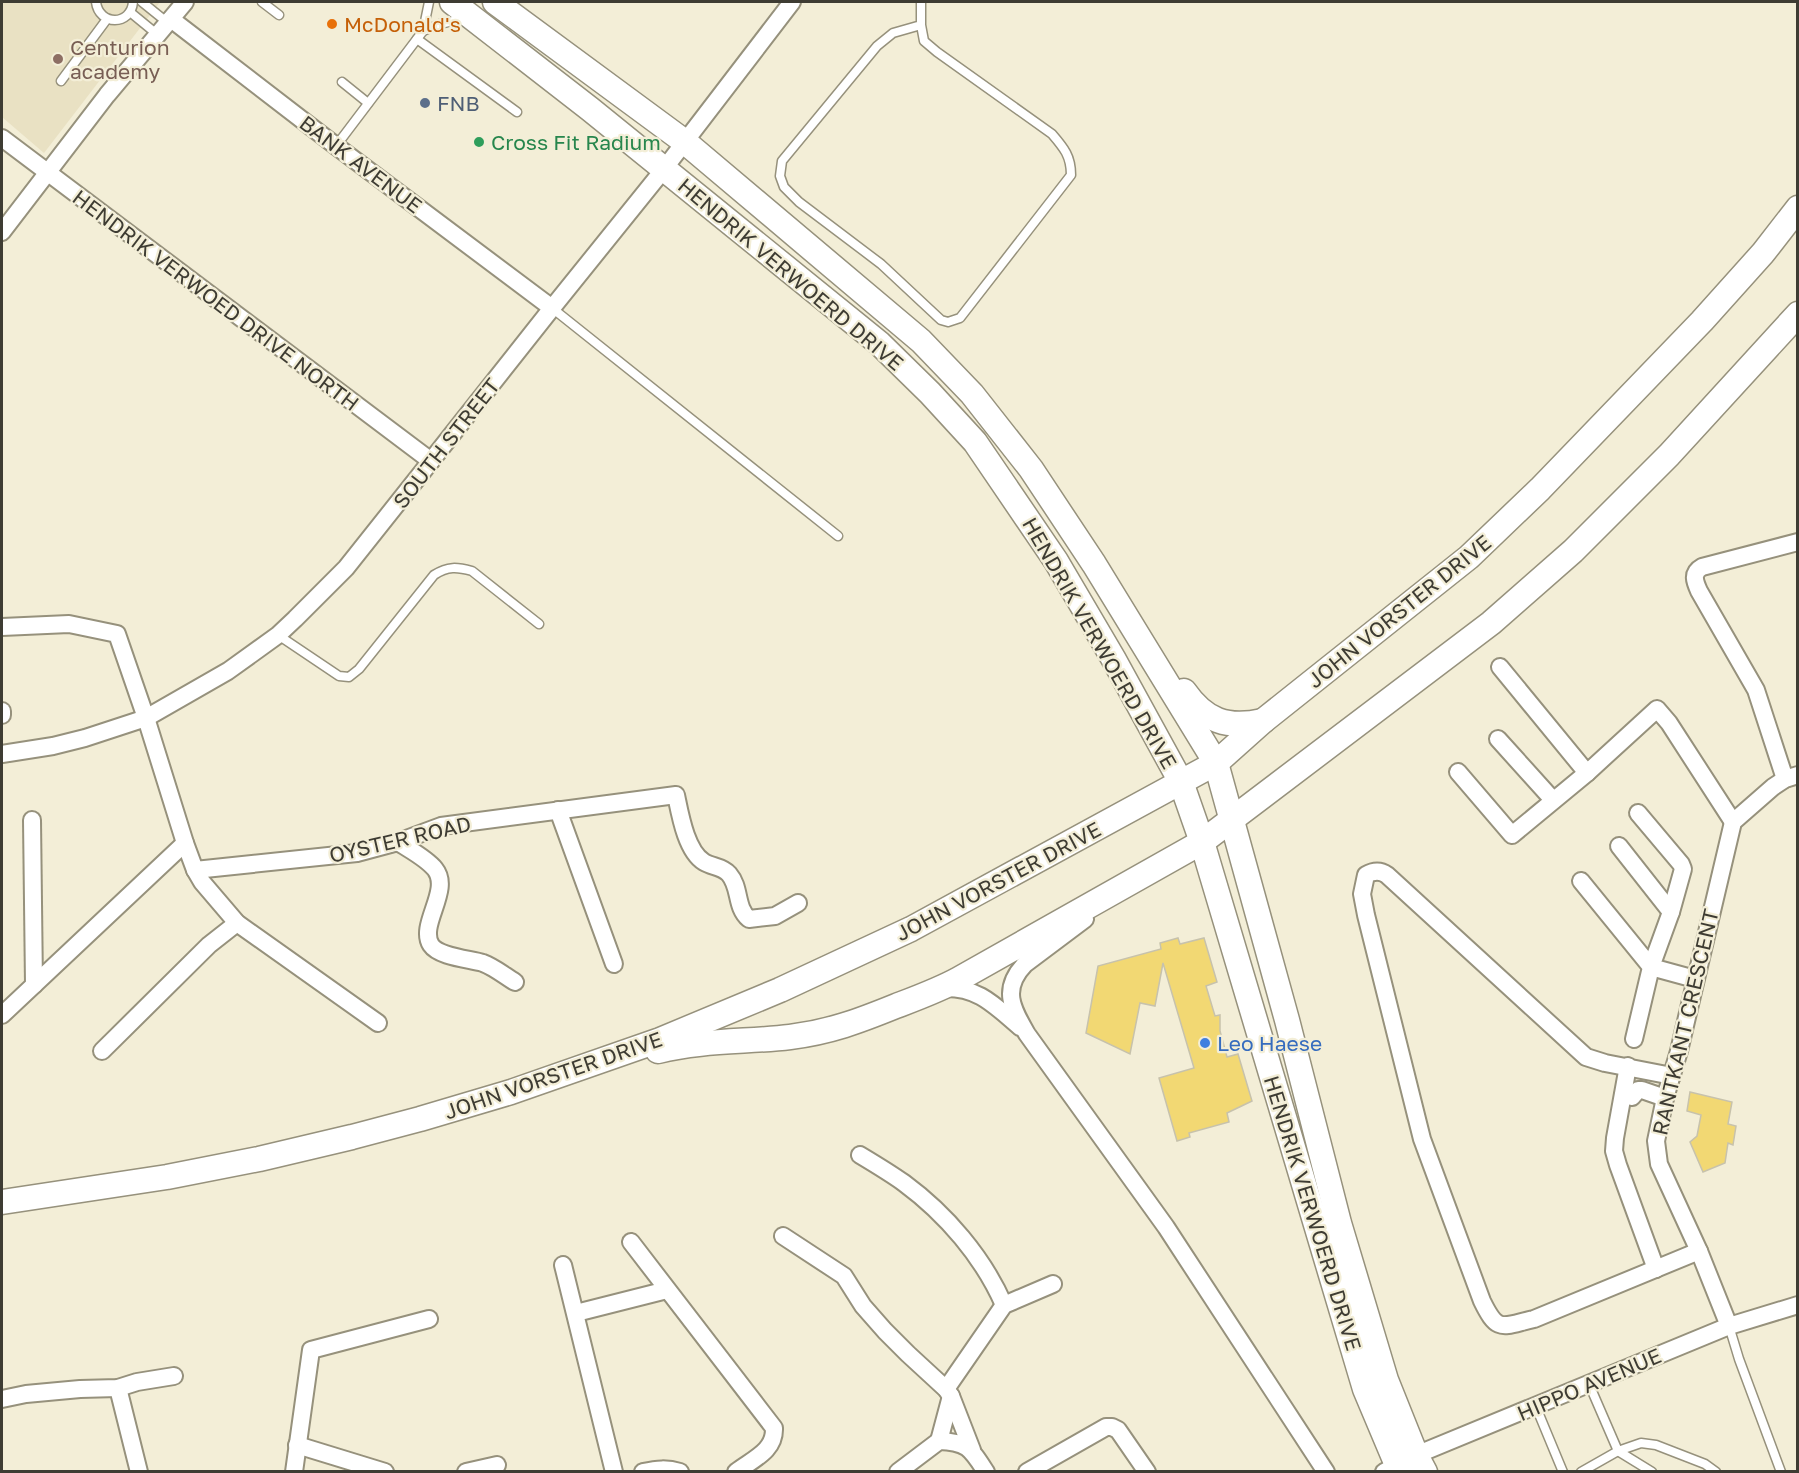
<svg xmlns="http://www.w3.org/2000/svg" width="1799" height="1473" viewBox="0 0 1799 1473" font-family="'Golos Text',sans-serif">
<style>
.built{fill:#e9e1c3}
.building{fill:#f2d873;stroke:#c7c2ac;stroke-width:1.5}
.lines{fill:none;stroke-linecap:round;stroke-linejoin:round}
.lane-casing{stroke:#96917c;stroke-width:11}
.street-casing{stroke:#96917c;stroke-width:20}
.secondary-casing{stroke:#96917c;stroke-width:27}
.lane{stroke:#fff;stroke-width:8}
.street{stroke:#fff;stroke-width:16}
.secondary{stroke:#fff;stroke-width:24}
.food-dot{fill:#e8710a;stroke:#f3eed7;stroke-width:2}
.education-dot{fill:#8d6e63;stroke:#f3eed7;stroke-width:2}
.service-dot{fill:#5c6f8a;stroke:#f3eed7;stroke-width:2}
.leisure-dot{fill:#2e9e5b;stroke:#f3eed7;stroke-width:2}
.shop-dot{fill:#3f7fe0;stroke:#f3eed7;stroke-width:2}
.labels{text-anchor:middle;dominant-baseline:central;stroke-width:4.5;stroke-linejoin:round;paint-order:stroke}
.food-label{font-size:21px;fill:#c56008;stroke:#f3eed7;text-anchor:start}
.education-label{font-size:21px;fill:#785e54;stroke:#f3eed7;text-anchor:start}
.service-label{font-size:21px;fill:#4e5e75;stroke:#f3eed7;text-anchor:start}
.leisure-label{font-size:21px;fill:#27864d;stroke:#f3eed7;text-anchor:start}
.street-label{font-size:21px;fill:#3e3c33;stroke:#f3eed7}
.shop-label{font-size:21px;fill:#366cbe;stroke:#f3eed7;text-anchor:start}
</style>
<rect width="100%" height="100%" fill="#f3eed7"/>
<path class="built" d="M2,2H160L44,153L2,117Z"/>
<g class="building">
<path d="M1178,938L1180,944L1204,938L1217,982L1206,986L1215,1016L1220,1015V1031L1227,1057L1238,1054L1252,1101L1227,1113L1229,1122L1189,1133L1190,1137L1177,1141L1159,1078L1194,1068L1163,963L1155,1006L1140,1003L1130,1054L1086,1033L1098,966L1161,949L1160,943Z"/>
<path d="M1690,1092L1732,1102L1728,1124L1736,1126L1733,1145L1728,1143L1725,1163L1703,1172L1690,1142L1697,1136L1701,1115L1687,1111Z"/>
</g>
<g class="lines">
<defs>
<g id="lane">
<path d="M96,2C99,26 131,26 133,2"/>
<path d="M142,2L168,23"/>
<path d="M262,2L279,15"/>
<path d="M130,12L158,35"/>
<path d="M921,25L893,33L877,46L782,161L780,176L784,187L799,202L881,264L941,320L948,322L960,318L1071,175C1071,156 1064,148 1052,134L937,52L924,41L921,25V2"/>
<path d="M423,31L440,24L466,18"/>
<path d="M417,39L517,112"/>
<path d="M61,81L107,19"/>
<path d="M342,82L368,103"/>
<path d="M336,146L423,31L429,2"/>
<path d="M552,308L838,536"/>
<path d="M278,635L339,676L349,677L359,669L434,575C448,566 457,567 472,571L539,624"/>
<path d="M1729,1326L1739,1359L1781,1472"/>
<path d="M1589,1384L1618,1451L1652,1472"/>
<path d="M1536,1407L1563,1472"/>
<path d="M1581,1472L1618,1451L1641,1443L1656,1445L1705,1464L1716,1472"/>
</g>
<g id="street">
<path d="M171,19L336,146L552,308"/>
<path d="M2,138L431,461"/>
<path d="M2,232L107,95L185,2"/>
<path d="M2,627L69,624L117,634L146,718L185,843L195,870L202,882L237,923L378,1023"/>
<path d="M1500,667L1587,773"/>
<path d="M2,711V715"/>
<path d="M1498,739L1553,800"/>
<path d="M2,754L53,746L85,738L146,718L228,671L278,635L295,619L346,568L431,461L552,308L664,169L792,2"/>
<path d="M1458,772L1512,835L1587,773L1657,709L1669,723L1733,822"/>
<path d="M1785,779L1756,690L1699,591C1695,582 1691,573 1702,567L1798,542"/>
<path d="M558,810L614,964"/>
<path d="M1638,813L1681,864L1683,869L1671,912L1651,967L1695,979"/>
<path d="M32,820L34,985"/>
<path d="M398,842C410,850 426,858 435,869C452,890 418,925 431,945C439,957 470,959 483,963C494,967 505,976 515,982"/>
<path d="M1619,846L1671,912"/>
<path d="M195,870L357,853L398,842L441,826L676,795C680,814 686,851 704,862C712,867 722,866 729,874C741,888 735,907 749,919L775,916L798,903"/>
<path d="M1581,881L1651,967L1634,1039"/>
<path d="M1085,919L1025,964C1001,989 1012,1008 1027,1034L1166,1227L1326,1472"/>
<path d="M944,988C979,987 995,1006 1020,1027"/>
<path d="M2,1015L185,843"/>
<path d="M102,1051L209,945L237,923"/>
<path d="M1628,1066L1615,1138L1614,1151L1618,1165L1656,1269"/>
<path d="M1672,1076L1605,1063L1586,1057L1387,875C1380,870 1373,871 1366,875L1362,894L1366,915L1422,1139L1482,1301C1498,1334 1502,1326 1534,1319L1699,1251"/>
<path d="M1623,1095L1632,1097L1638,1090H1642L1665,1098"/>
<path d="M860,1155C875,1164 890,1173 904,1183C946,1214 983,1257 1004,1305"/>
<path d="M783,1236L844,1276L863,1306L885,1331L908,1354L946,1389L951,1396L972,1450"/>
<path d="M631,1242L774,1428C775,1451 753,1459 736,1472"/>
<path d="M563,1265L614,1472"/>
<path d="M576,1313L667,1290"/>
<path d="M1729,1326L1699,1251L1659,1164L1656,1141L1665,1098L1679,1051L1733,822L1773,787L1785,779L1798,775"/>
<path d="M118,1388L139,1472"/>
<path d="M946,1389L1004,1305L1053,1284"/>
<path d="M2,1399L26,1394L80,1389L118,1388L137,1382L174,1376"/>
<path d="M939,1441L951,1396"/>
<path d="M297,1445L385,1472"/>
<path d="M294,1472L311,1350L429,1319"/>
<path d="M466,1472L497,1465"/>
<path d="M643,1472C657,1469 667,1468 680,1472"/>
<path d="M898,1472L939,1441C968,1442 971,1449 986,1472"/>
<path d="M1027,1472L1106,1427H1112L1118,1430L1147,1472"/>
<path d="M1384,1472L1416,1455L1729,1326L1798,1305"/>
</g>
<g id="secondary">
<path d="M452,2L590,109L879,343L930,393L975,442L1056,561L1113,658L1181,782L1202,842L1365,1389L1400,1472"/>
<path d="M495,2L685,142L921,341L972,394L1031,469L1094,564L1216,763L1287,1020L1339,1223L1386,1380L1416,1455L1425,1472"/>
<path d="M1184,691C1205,721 1227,729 1263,721"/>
<path d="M658,1051C701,1040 747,1042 790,1037C830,1032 859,1021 896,1006C917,998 939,990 959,979L1202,842L1491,623L1573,551L1669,455L1798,314"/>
<path d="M2,1202L167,1177L259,1159L352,1137L420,1119L511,1092L660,1040L780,990L911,929L1181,782L1216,763L1263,721L1469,557L1540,489L1702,321L1763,253L1798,208"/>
</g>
</defs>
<use href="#lane" class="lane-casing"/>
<use href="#street" class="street-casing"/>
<use href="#secondary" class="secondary-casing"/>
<use href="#lane" class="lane"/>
<use href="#street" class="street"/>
<use href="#secondary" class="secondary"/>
</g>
<circle class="food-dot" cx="332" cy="24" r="6"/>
<circle class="education-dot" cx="58" cy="59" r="6"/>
<circle class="service-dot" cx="425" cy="103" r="6"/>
<circle class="leisure-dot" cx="479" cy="142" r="6"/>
<circle class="shop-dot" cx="1205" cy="1043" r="6"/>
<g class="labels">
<g class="food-label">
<text x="344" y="24">McDonald's</text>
</g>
<g class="education-label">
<text x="70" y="47">Centurion<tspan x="70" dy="24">academy</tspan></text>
</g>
<g class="service-label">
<text x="437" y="103">FNB</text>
</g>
<g class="leisure-label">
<text x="491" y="142">Cross Fit Radium</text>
</g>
<g class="street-label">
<text transform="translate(361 164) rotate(37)">BANK AVENUE</text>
<text transform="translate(791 274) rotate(40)">HENDRIK VERWOERD DRIVE</text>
<text transform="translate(216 300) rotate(37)">HENDRIK VERWOED DRIVE NORTH</text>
<text transform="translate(446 443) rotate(-52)">SOUTH STREET</text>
<text transform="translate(1399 611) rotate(-39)">JOHN VORSTER DRIVE</text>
<text transform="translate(1100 643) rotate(60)">HENDRIK VERWOERD DRIVE</text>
<text transform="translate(400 839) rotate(-13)">OYSTER ROAD</text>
<text transform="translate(998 881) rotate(-28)">JOHN VORSTER DRIVE</text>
<text transform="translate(1685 1022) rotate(-77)">RANTKANT CRESCENT</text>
<text transform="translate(553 1075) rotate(-19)">JOHN VORSTER DRIVE</text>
<text transform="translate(1313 1213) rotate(73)">HENDRIK VERWOERD DRIVE</text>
<text transform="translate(1589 1384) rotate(-23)">HIPPO AVENUE</text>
</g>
<g class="shop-label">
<text x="1217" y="1043">Leo Haese</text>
</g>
</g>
<rect width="1799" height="1473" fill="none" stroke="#3e3c33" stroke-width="6"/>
</svg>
